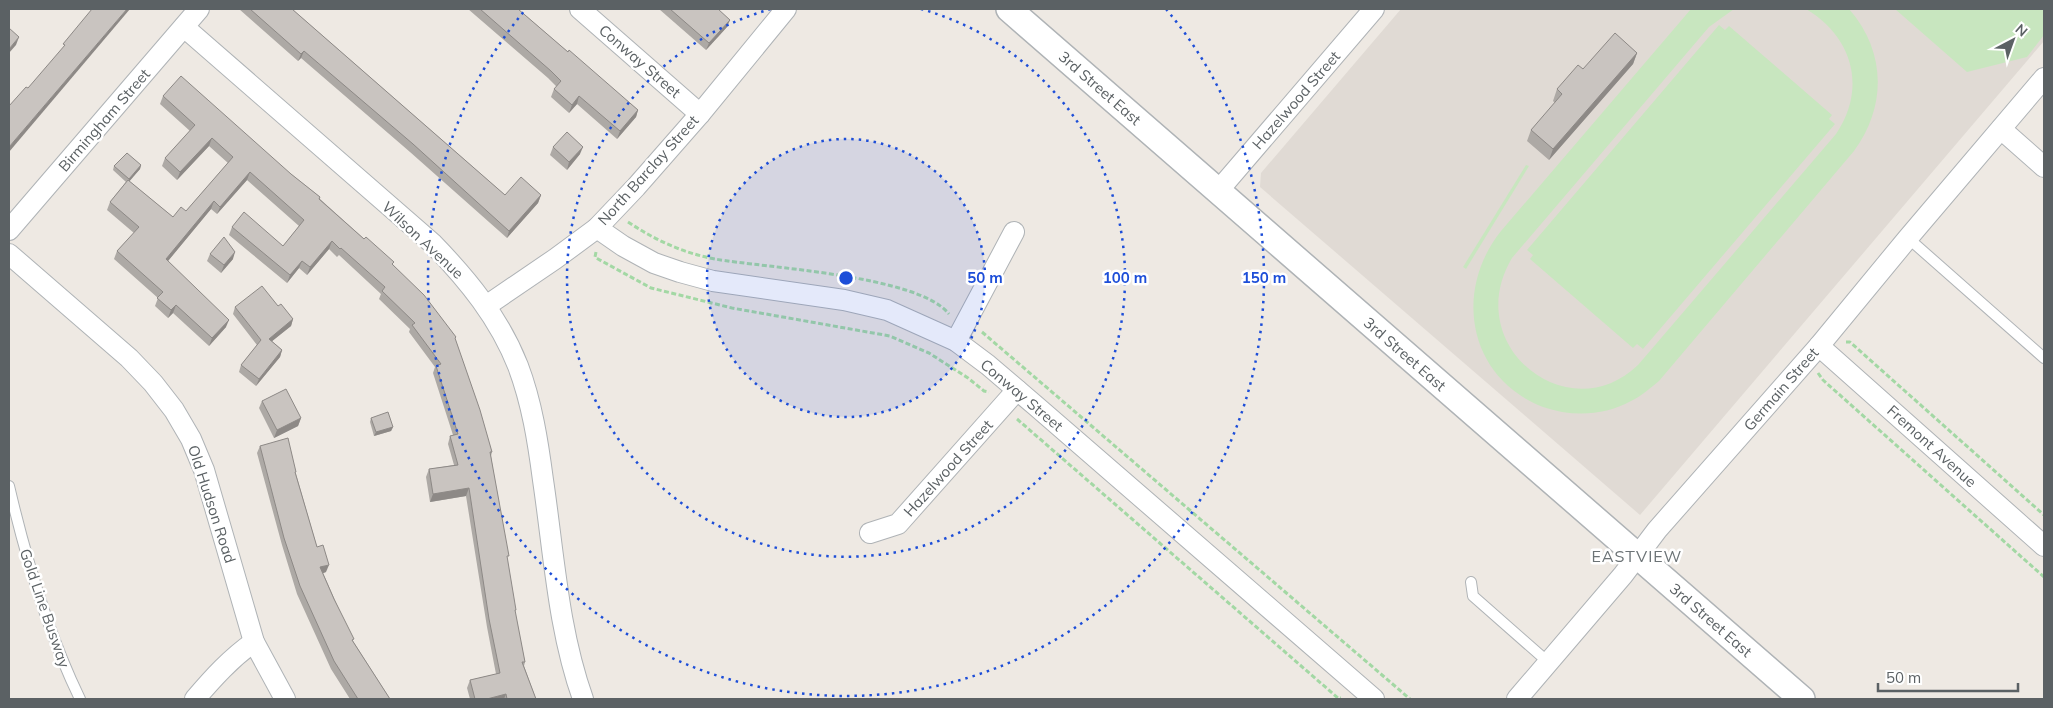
<svg xmlns="http://www.w3.org/2000/svg" width="2053" height="708" viewBox="0 0 2053 708" font-family="Mulish,sans-serif">
<style>
.education{fill:#e0dad4}
.grass{fill:#c8e6bf}
.lines{fill:none;stroke-linecap:round;stroke-linejoin:round}
.service-casing{stroke:#afb3b6;stroke-width:12}
.minor-casing{stroke:#afb3b6;stroke-width:22}
.tertiary-casing{stroke:#afb3b6;stroke-width:28}
.path{stroke:#a3d8a4;stroke-width:3;stroke-dasharray:5 2.5;stroke-linecap:butt}
.service{stroke:#fff;stroke-width:10}
.minor{stroke:#fff;stroke-width:20}
.tertiary{stroke:#fff;stroke-width:25}
.wall{fill:#ada9a5}
.shaded-wall{fill:#8d8986}
.building{fill:#c9c4c0;stroke:#8d8986}
.ring{fill:none;stroke:#1d4ed8;stroke-width:2.5;stroke-dasharray:2.5 5}
.labels{text-anchor:middle;dominant-baseline:central;stroke-width:5;stroke-linejoin:round;paint-order:stroke}
.street-label{font-size:15px;fill:#5b6164;stroke:#fff}
.neighbourhood-label{font-size:16px;letter-spacing:1px;fill:#6c7376;stroke:#fff}
.centre{fill:#1d4ed8;stroke:#fff;stroke-width:2.5}
.ring-label{font-size:15px;text-anchor:middle;font-weight:bold;fill:#1d4ed8;stroke:#fff;stroke-width:5;stroke-linejoin:round;paint-order:stroke}
</style>
<rect width="100%" height="100%" fill="#eee9e3"/>
<path class="education" d="M1401,9H2044V41L1640,515L1260,187L1261,173Z"/>
<g class="grass">
<path d="M1691,9H1734L1709,27L1512,258C1460,345 1568,432 1638,365L1836,134C1867,88 1853,37 1806,9H1849C1886,51 1887,106 1854,151L1659,381C1650,388 1642,396 1631,401C1604,416 1572,417 1543,407C1468,378 1453,291 1501,231Z"/>
<path d="M1895,9H2044V35L2027,57L1967,72Z"/>
<path d="M1719,25L1725,30L1729,26L1832,115L1829,119L1835,124L1643,349L1637,344L1633,348L1530,259L1533,255L1527,250Z"/>
<path d="M1526,165L1529,166L1466,269L1463,267Z"/>
</g>
<g class="lines">
<defs>
<g id="service">
<path d="M1908,238L2044,358"/>
<path d="M9,486C26,559 47,631 80,699"/>
<path d="M1471,582L1473,596L1548,662"/>
</g>
<g id="minor">
<path d="M580,9L700,114"/>
<path d="M184,27L432,243C468,280 499,318 518,366C532,403 538,442 543,480C554,554 558,629 583,699"/>
<path d="M2001,129L2044,167"/>
<path d="M1218,191L1374,9"/>
<path d="M597,228L623,246L654,263L680,272L713,281L844,300L887,310L956,341L988,365L1036,406L1374,699"/>
<path d="M9,230L199,9"/>
<path d="M9,254L129,358L153,383L174,410L191,439L204,470L254,642L285,699"/>
<path d="M486,306L555,259L597,228L636,187L700,114L786,9"/>
<path d="M956,341L1014,232"/>
<path d="M1819,346L2044,546"/>
<path d="M870,533L898,524L1017,390"/>
<path d="M195,699C213,678 231,658 254,642"/>
<path d="M1517,699L1623,575L1657,530L1819,346L1908,238L2044,78"/>
</g>
<path id="tertiary" d="M1009,9L1802,699"/>
</defs>
<use href="#service" class="service-casing"/>
<use href="#minor" class="minor-casing"/>
<use href="#tertiary" class="tertiary-casing"/>
<g class="path">
<path d="M628,222C655,240 683,253 715,259C765,268 918,275 949,314"/>
<path d="M596,252L595,257L598,259L651,288L732,308L890,336L929,353L968,378L984,391L989,392"/>
<path d="M982,332L1410,699"/>
<path d="M1846,342H1850L2044,515"/>
<path d="M1818,373L1823,380L2044,577"/>
<path d="M1017,419L1338,698H1341"/>
</g>
<use href="#service" class="service"/>
<use href="#minor" class="minor"/>
<use href="#tertiary" class="tertiary"/>
</g>
<g class="wall">
<path d="M239,9H292L505,195H541L538,203L507,238L410,152L301,58L298,61Z"/>
<path d="M468,9H518L568,52L638,110L636,117L617,139L577,104L569,113L551,97L554,89L557,87L548,78Z"/>
<path d="M659,9H718L727,27L706,50Z"/>
<path d="M1637,53L1633,64L1549,160L1527,141L1531,130L1555,103L1553,101L1557,89L1583,69Z"/>
<path d="M163,96L291,174L320,197V199L393,265L455,340L492,452L491,456L515,613L525,662L524,666L536,699H470L467,688L470,680L496,674L487,627L466,496L430,502L426,477L429,469L454,465L448,444L450,436L453,435L433,373L435,367L409,332L410,329L379,299L381,294L339,255L337,257L329,249L307,275L299,268L287,283L229,235L232,227L283,246L299,226L247,180L217,214L211,209L168,261L226,327L209,346L173,313L168,318L155,306L158,298L114,259L117,251L134,233L107,210L110,202L126,182L113,170L114,166L141,165L140,169L129,181L173,217L186,211L228,163L209,146L177,180L162,166L165,158L190,131L160,104Z"/>
<path d="M553,147L580,154L567,170L550,155Z"/>
<path d="M210,254L233,259L221,273L207,261Z"/>
<path d="M278,306L293,319L291,326L272,341L282,350L280,357L256,386L239,372L241,365L257,345L233,314L235,307Z"/>
<path d="M262,401L301,418L298,426L274,438L259,408Z"/>
<path d="M371,418L393,427L391,431L374,436L370,422Z"/>
<path d="M260,446L296,474L317,547L326,572L323,573L353,641L390,699H350L331,669L297,594L282,545L257,453Z"/>
</g>
<g class="shaded-wall">
<path d="M127,9H130L9,152V147Z"/>
<path d="M730,20L727,27L706,50L709,43Z"/>
<path d="M19,37L16,45L9,53V49Z"/>
<path d="M304,51L301,58L298,61L301,54Z"/>
<path d="M1637,53L1633,64L1549,160L1553,149Z"/>
<path d="M579,96L577,104L569,113L572,105Z"/>
<path d="M638,110L636,117L617,139L620,131Z"/>
<path d="M212,138L209,146L177,180L180,172Z"/>
<path d="M583,147L580,154L567,170L569,162Z"/>
<path d="M141,165L140,169L128,183L129,179Z"/>
<path d="M250,172L247,180L217,214L220,207Z"/>
<path d="M541,195L538,203L507,238L509,231Z"/>
<path d="M214,201L211,209L163,267L166,259Z"/>
<path d="M332,241L329,249L307,275L310,267Z"/>
<path d="M235,252L233,259L221,273L224,265Z"/>
<path d="M302,261L299,268L287,283L290,275Z"/>
<path d="M176,305L173,313L168,318L171,310Z"/>
<path d="M293,319L291,326L266,346L269,339Z"/>
<path d="M229,320L226,327L209,346L212,338Z"/>
<path d="M282,350L280,357L256,386L259,379Z"/>
<path d="M301,418L298,426L274,438L277,430Z"/>
<path d="M393,427L391,431L374,436L376,432Z"/>
<path d="M469,488L466,496L430,502L433,494Z"/>
<path d="M329,565L326,572L318,575L320,567Z"/>
<path d="M506,694L504,699H487Z"/>
</g>
<g class="building">
<path d="M92,9H127L9,147V106L26,87L28,88L65,45L63,44Z"/>
<path d="M250,9H292L505,195L521,177L541,195L509,231L413,144L304,51L301,54Z"/>
<path d="M480,9H518L568,52L569,50L638,110L620,131L579,96L572,105L554,89L561,81L551,71Z"/>
<path d="M670,9H718L730,20L709,43Z"/>
<path d="M9,28L19,37L9,49Z"/>
<path d="M1615,33L1637,53L1553,149L1531,130L1562,94L1557,89L1578,65L1583,69Z"/>
<path d="M181,76L291,174L320,197L319,199L364,239L366,237L394,262L392,264L424,295L456,337L455,338L480,410L492,452H490L509,556H507L516,610H515L525,662H522L536,699H507L506,694L487,699H475L470,680L500,673L489,619L469,488L433,494L429,469L458,465L450,436L458,434L436,366L441,364L412,325L415,323L382,291L385,287L341,248L340,249L332,241L310,267L302,261L290,275L232,227L244,212L283,246L304,220L250,172L220,207L214,201L166,259L229,320L212,338L176,305L171,310L157,298L163,292L117,251L139,227L110,202L128,180L173,217L181,207L186,211L233,157L212,138L180,172L165,158L195,125L163,96Z"/>
<path d="M567,132L583,147L569,162L553,147Z"/>
<path d="M127,153L141,165L129,179L114,166Z"/>
<path d="M224,237L235,252L224,265L210,254Z"/>
<path d="M262,286L278,306L281,304L293,319L269,339L282,350L259,379L241,365L261,340L235,307Z"/>
<path d="M286,389L301,418L277,430L262,401Z"/>
<path d="M388,412L393,427L376,432L371,418Z"/>
<path d="M288,438L296,472H295L317,547L323,545L329,565L320,567L334,599L354,639L352,640L390,699H358L334,661L300,586L284,538L260,446Z"/>
</g>
<circle cx="846" cy="278" r="139" fill="#1d4ed8" fill-opacity=".12"/>
<g class="ring">
<circle cx="846" cy="278" r="139"/>
<path d="M921 9A279 279 0 1 1 771 9"/>
<path d="M1166 9A418 418 0 1 1 526 9"/>
</g>
<g class="labels">
<g class="street-label">
<text transform="translate(640 61) rotate(41)">Conway Street</text>
<text transform="translate(1100 88) rotate(41)">3rd Street East</text>
<text transform="translate(1296 100) rotate(-49)">Hazelwood Street</text>
<text transform="translate(104 120) rotate(-49)">Birmingham Street</text>
<text transform="translate(648 170) rotate(-48)">North Barclay Street</text>
<text transform="translate(423 240) rotate(43)">Wilson Avenue</text>
<text transform="translate(1405 354) rotate(41)">3rd Street East</text>
<text transform="translate(1781 389) rotate(-49)">Germain Street</text>
<text transform="translate(1022 395) rotate(40)">Conway Street</text>
<text transform="translate(1932 446) rotate(42)">Fremont Avenue</text>
<text transform="translate(948 468) rotate(-48)">Hazelwood Street</text>
<text transform="translate(212 504) rotate(72)">Old Hudson Road</text>
<text transform="translate(45 608) rotate(71)">Gold Line Busway</text>
<text transform="translate(1711 620) rotate(41)">3rd Street East</text>
</g>
<g class="neighbourhood-label">
<text x="1637" y="556">EASTVIEW</text>
</g>
</g>
<circle cx="846" cy="278" r="8" class="centre"/>
<g class="ring-label">
<text x="985" y="283">50 m</text>
<text x="1125" y="283">100 m</text>
<text x="1264" y="283">150 m</text>
</g>
<rect width="2053" height="708" fill="none" stroke="#5b6164" stroke-width="20"/>
<g transform="translate(2013 40) rotate(41)" stroke="#ffffff" stroke-width="4" paint-order="stroke">
<path d="M0-4L9 19L0 12L-9 19Z" fill="#5b6164"/>
<text y="-8" font-size="14" font-weight="bold" text-anchor="middle" fill="#5b6164">N</text>
</g>
<path d="M1878 683v8h140v-8" fill="none" stroke="#5b6164" stroke-width="2.5"/>
<text x="1886" y="683" font-size="15" fill="#5b6164" stroke="#ffffff" stroke-width="4" paint-order="stroke">50 m</text>
</svg>
